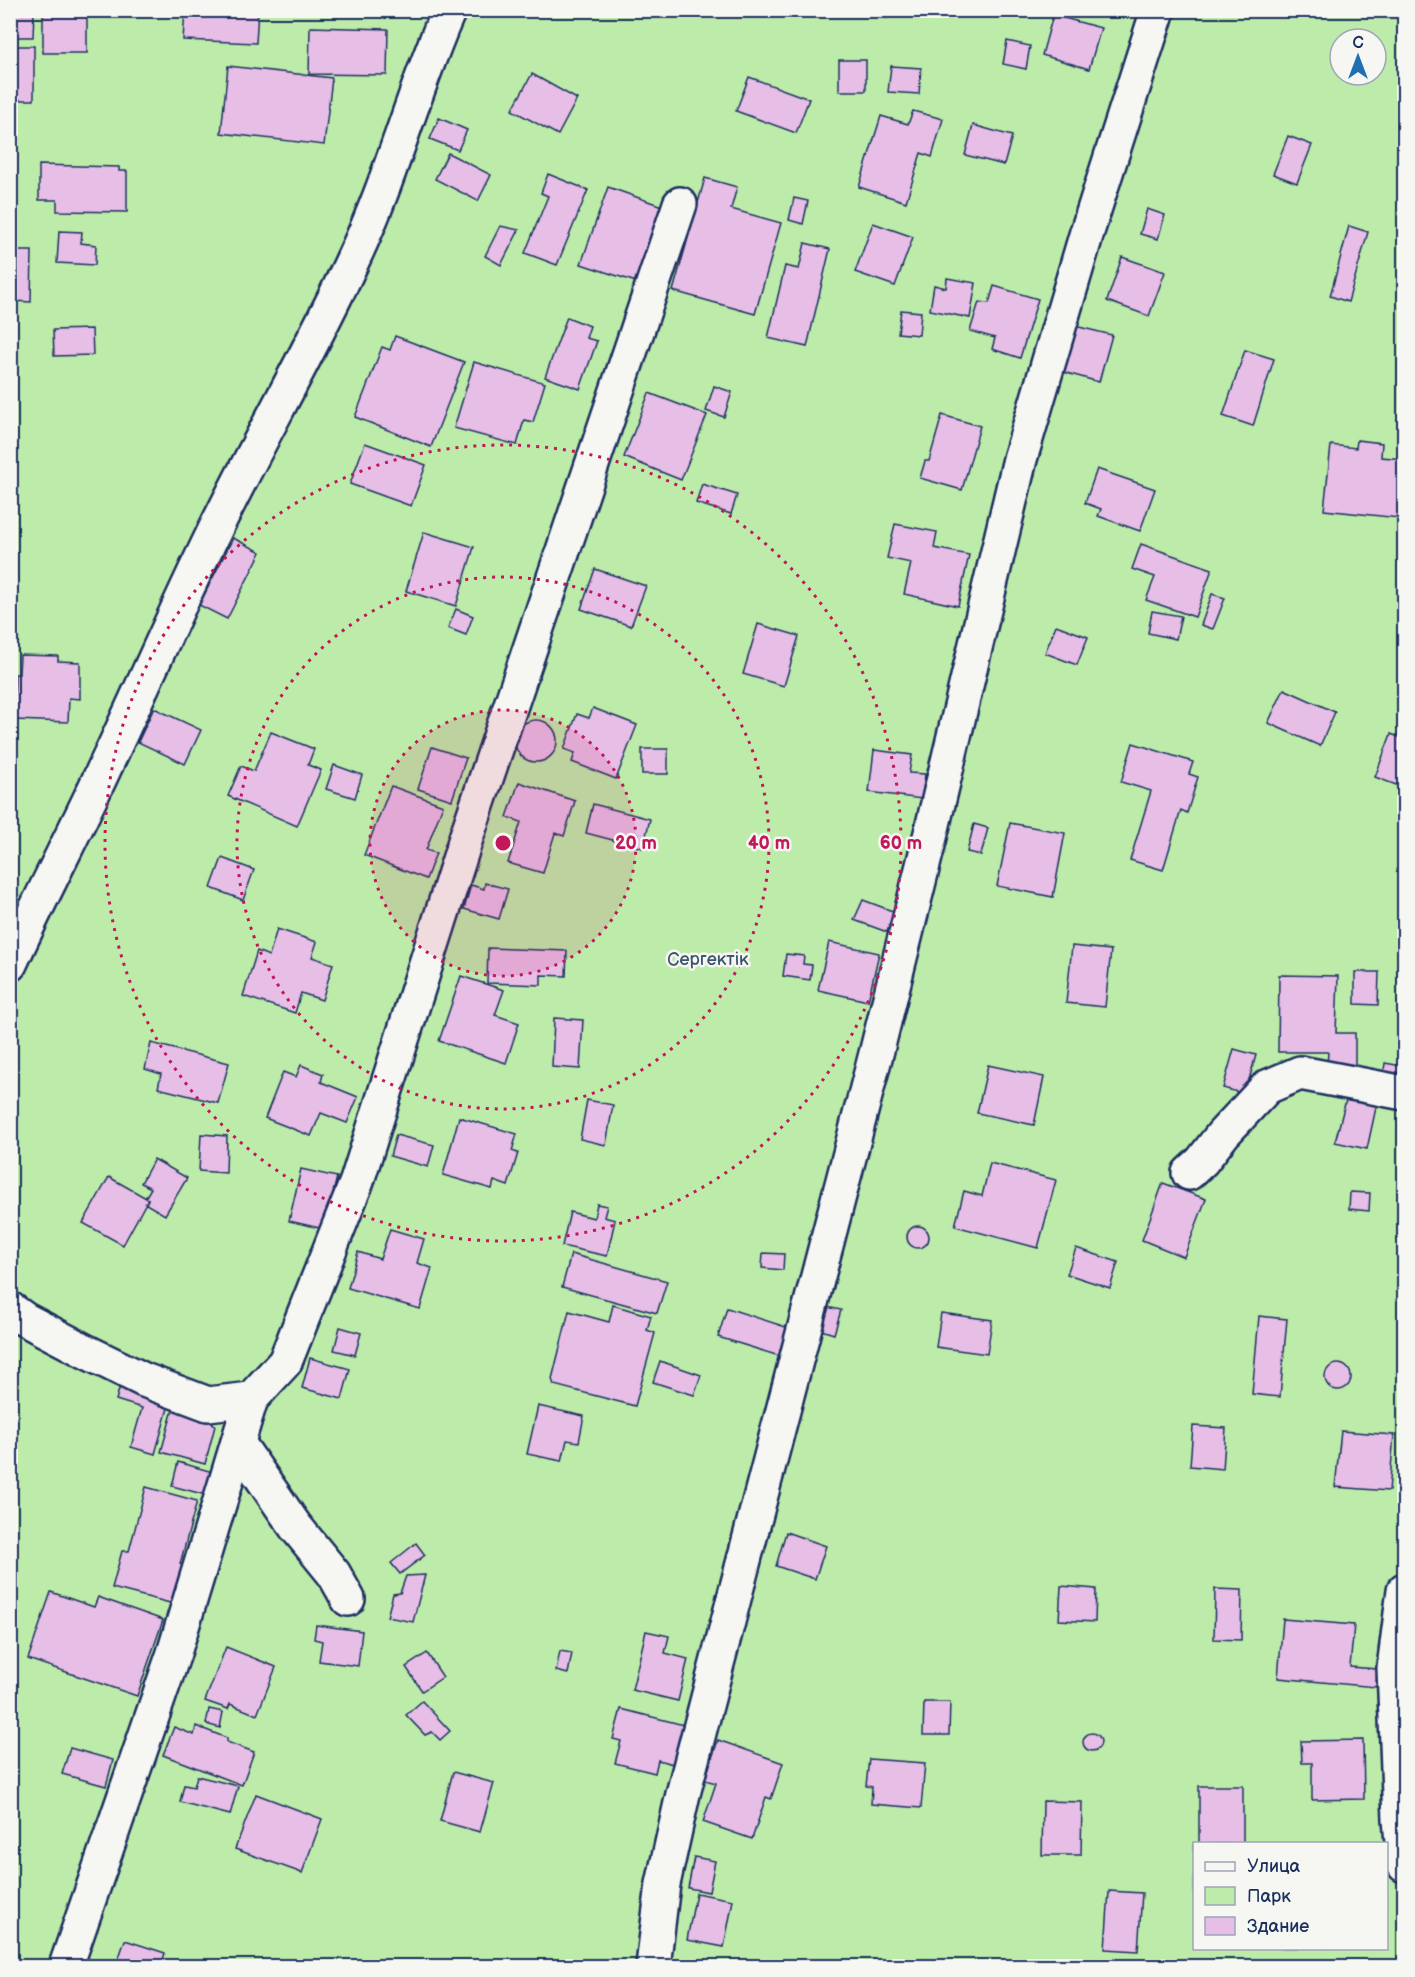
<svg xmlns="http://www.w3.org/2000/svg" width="1415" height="1977" viewBox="0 0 1415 1977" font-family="'Balsamiq Sans',sans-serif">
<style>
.green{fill:#bdecaa;stroke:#6c8e84;stroke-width:1.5;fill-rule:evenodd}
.building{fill:#e6bee6;stroke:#1b2f5e;stroke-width:1.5}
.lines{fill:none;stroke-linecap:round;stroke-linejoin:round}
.minor-casing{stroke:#1b2f5e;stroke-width:38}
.minor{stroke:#f6f6f2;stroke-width:33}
.ring{fill:none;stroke:#c2185b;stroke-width:3;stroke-dasharray:3 6}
.labels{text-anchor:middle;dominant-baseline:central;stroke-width:5;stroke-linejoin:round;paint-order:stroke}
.park-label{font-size:18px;fill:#3b556d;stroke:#f6f6f2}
.centre{fill:#c2185b;stroke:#f6f6f2;stroke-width:3}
.ring-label{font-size:18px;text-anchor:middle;font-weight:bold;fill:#c2185b;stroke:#f6f6f2;stroke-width:5;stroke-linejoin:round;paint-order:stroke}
</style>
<rect width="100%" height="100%" fill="#f6f6f2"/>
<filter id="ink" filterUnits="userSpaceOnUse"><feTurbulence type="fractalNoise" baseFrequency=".0167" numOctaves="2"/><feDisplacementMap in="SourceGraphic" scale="12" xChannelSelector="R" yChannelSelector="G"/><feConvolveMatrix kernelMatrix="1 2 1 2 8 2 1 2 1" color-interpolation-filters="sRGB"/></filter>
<g filter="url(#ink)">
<path class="green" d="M11,11H1404V1966H11ZM1340,39H1376V75H1340ZM1194,1844H1386V1948H1194Z"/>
<g class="building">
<path d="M10,10H34L33,37H10Z"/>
<rect x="43" y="10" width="44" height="43"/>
<path d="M185,10H258L256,43L183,40Z"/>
<path d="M852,10H889L887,18Z"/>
<path d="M1053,15L1101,28L1089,69L1042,55Z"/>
<path d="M310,27L388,29L387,75L309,74Z"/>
<path d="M1007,41L1030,46L1026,69L1003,64Z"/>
<rect x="10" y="46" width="24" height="54"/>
<rect x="839" y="60" width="27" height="31"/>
<path d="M228,66L332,78L324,145L221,133Z"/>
<path d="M891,66L921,68L919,94L888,92Z"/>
<path d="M532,74L577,99L558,135L512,110Z"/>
<path d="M749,77L809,99L796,133L736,111Z"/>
<path d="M913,111L943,119L932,157L921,153L906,202L859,187L881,116L908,124Z"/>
<path d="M439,118L467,130L458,150L430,139Z"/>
<path d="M973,125L1012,136L1004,165L965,155Z"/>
<path d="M1288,136L1312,145L1297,183L1273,174Z"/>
<path d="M448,153L491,175L478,201L435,179Z"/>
<path d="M39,165L119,167V171H127V212L57,211V200H39Z"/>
<path d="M548,174L588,190L557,265L525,253L548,196L541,193Z"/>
<path d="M705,178L737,187L731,209L781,223L755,314L673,291Z"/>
<path d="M608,187L662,206L636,282L581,264Z"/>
<path d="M794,198L808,201L803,224L789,220Z"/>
<path d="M1147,209L1165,215L1158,239L1140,234Z"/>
<path d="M873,223L913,237L895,286L855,272Z"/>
<path d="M500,226L519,230L501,265L485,256Z"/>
<path d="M1349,226L1368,232L1348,302L1330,296Z"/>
<path d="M59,231L82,232L81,243L96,245L95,265L57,263Z"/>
<path d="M805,243L830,249L807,347L768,338L785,266L799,269Z"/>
<path d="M10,251H32L31,302L10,301Z"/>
<path d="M1122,257L1165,272L1149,316L1107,301Z"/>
<path d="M947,278L976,283L970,318L930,310L934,285L946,288Z"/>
<path d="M994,286L1038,299L1020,358L992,349L995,338L970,331L979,302L989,303Z"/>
<path d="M901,310L921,312L919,335L898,333Z"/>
<path d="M567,317L590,326L586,338L597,341L580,389L545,377Z"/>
<path d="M1075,326L1112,335L1099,382L1063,372Z"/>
<path d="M92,329L93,355L54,356L53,330Z"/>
<path d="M395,336L464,362L431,447L355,417L382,347L390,350Z"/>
<path d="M1245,350L1274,359L1253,426L1223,416Z"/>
<path d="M474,362L545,383L533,422L524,420L517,445L454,428Z"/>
<path d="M714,386L732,392L724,417L706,411Z"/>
<path d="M649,393L707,415L681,480L624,457Z"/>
<path d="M942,415L980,426L962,490L920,478L925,461H929Z"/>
<path d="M1357,440L1382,443L1381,457L1404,459L1399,518L1324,510L1331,445L1356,448Z"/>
<path d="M365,443L426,465L411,506L350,484Z"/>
<path d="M1097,469L1155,489L1140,531L1098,516L1101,509L1085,503Z"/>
<path d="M702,484L737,495L731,514L696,503Z"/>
<path d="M895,524L937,532L934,548L969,555L958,606L904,594L911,563L887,558Z"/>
<path d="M424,532L474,547L456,606L406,591Z"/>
<path d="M233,538L261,552L227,619L199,605Z"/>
<path d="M1141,544L1212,569L1195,617L1146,600L1155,577L1132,569Z"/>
<path d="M595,569L646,586L631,626L581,609Z"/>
<path d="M1212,594L1225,598L1213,629L1201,625Z"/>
<path d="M456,609L473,616L466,635L448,628Z"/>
<path d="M1152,611L1181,616L1176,639L1148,633Z"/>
<path d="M758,624L799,636L784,686L743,674Z"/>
<path d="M1056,625L1088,637L1077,665L1045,653Z"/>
<path d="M20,655L58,656V661L80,662V699L69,698L68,722L14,720L15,674H19Z"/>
<path d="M1284,689L1335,712L1320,746L1268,723Z"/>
<path d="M154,708L201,730L185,764L138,742Z"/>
<path d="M593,708L637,725L616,779L572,762L575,753L564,749L577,714L589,718Z"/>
<circle cx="536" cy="741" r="21"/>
<path d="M271,732L314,749L308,765L321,770L297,826L228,796L241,766L254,771Z"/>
<path d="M1391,734L1404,739V788L1375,777Z"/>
<path d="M1133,743L1193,762L1189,774L1198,777L1187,813L1181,810L1163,870L1130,860L1151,791L1121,782Z"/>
<path d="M432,747L466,758L452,800L418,789Z"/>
<rect x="642" y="749" width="26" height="25"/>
<path d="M874,750L912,755L909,773L925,774L922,799L869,792Z"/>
<path d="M334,765L362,775L355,798L326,789Z"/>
<path d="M519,782L575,801L564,836L555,833L543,873L508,863L521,822L507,817Z"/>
<path d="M391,786L443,805L426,850L436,853L426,879L364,855Z"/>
<path d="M593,804L650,819L643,848L586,833Z"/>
<path d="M1010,823L1065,833L1053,897L997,886Z"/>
<path d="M974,824L988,828L981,855L967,852Z"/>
<path d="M222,858L254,870L243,900L211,888Z"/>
<path d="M485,883L508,889L499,919L464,909L471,885L484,889Z"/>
<path d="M863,900L895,912L887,932L854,920Z"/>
<path d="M277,929L317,942L312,957L333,964L322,1000L301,993L295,1013L243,996L257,951L269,956Z"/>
<path d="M829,942L879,953L868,1001L818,990Z"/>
<path d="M1072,946L1111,950L1105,1007L1066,1003Z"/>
<path d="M488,948L567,951L566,976L541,975V985L487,983Z"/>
<path d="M786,954L804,956L803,964L812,965L810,980L783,976Z"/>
<path d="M1355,972H1379L1378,1005L1355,1004Z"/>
<path d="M1279,975L1338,976L1336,1033H1355V1066H1327L1328,1052H1278Z"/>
<path d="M461,976L504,990L495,1015L519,1023L506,1063L439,1041Z"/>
<path d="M1404,1004V1026L1398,1024Z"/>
<path d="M554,1018L583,1020L580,1069L552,1067Z"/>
<path d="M151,1043L229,1063L218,1103L158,1088L161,1074L145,1069Z"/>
<path d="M1234,1049L1256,1055L1245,1094L1223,1088Z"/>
<path d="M1385,1063L1402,1066L1400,1081L1383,1078Z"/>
<path d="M301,1065L323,1074L321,1082L358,1097L347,1123L321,1113L311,1136L265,1118L283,1072L296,1077Z"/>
<path d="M988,1065L1044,1077L1034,1125L977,1113Z"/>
<path d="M1347,1096L1377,1103L1367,1149L1335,1142Z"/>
<path d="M587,1100L613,1105L606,1145L580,1139Z"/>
<path d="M459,1117L517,1134L512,1151L518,1153L508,1186L494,1181L492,1189L443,1175Z"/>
<path d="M201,1134L227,1136L226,1173L199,1171Z"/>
<path d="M396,1135L434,1145L428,1167L390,1156Z"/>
<path d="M154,1159L187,1178L165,1215L146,1204L148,1199L145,1198L151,1188L141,1183Z"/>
<path d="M990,1163L1056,1180L1038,1248L955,1226L964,1191L982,1196Z"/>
<path d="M301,1169L337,1177L324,1229L289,1221Z"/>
<path d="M1404,1176V1224L1398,1223Z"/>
<path d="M109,1177L148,1199L123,1245L83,1223Z"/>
<path d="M1163,1183L1206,1199L1184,1257L1142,1240Z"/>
<path d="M1350,1192L1370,1193L1369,1211L1349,1209Z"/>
<path d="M597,1204L607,1206L604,1217L615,1220L607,1256L562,1246L570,1212L594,1218Z"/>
<circle cx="918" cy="1237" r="11"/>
<path d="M390,1229L424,1239L417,1263L432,1268L420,1309L348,1288L358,1252L380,1259Z"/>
<path d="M1076,1248L1118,1262L1110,1288L1067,1274Z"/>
<path d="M763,1253L784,1254L783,1270L762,1268Z"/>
<path d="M571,1254L667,1281L657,1313L562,1287Z"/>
<path d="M613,1305L651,1316L647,1330L655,1333L635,1406L554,1385L552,1379L569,1311L609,1322Z"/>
<path d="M827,1307L841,1310L834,1334L821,1330Z"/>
<path d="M727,1308L795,1330L786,1358L718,1337Z"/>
<path d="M941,1313L992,1320L987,1354L936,1347Z"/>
<path d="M1259,1316L1287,1319L1280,1397L1252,1394Z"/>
<path d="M340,1327L361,1333L355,1355L334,1350Z"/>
<path d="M310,1358L350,1369L342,1399L302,1388Z"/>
<path d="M660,1361L701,1375L694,1395L653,1382Z"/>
<circle cx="1338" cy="1377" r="13"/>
<path d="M120,1386L170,1401L155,1454L131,1447L142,1408L116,1400Z"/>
<path d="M174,1406L206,1414L215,1426L205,1464L161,1452Z"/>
<path d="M538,1406L584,1416L579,1442L567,1440L562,1461L527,1454Z"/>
<path d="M1193,1426L1226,1428L1223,1469L1190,1466Z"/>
<path d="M1341,1431L1394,1435L1389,1491L1335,1487Z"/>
<path d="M178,1462L216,1473L210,1496L172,1486Z"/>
<path d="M146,1487L197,1501L180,1564L188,1566L178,1605L112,1588L122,1551H129Z"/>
<path d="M786,1532L826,1546L815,1579L776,1566Z"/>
<path d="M416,1543L425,1555L400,1574L391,1563Z"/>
<path d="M425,1575L413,1622L387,1617L393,1594L400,1593L406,1576Z"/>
<path d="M1061,1586L1096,1589L1095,1622L1059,1620Z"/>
<path d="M1215,1589L1242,1590L1241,1640L1214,1639Z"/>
<path d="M51,1592L94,1607L98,1597L163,1620L137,1696L28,1659Z"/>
<path d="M1283,1619L1354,1625L1350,1667L1377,1669L1376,1687L1278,1678Z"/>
<path d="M316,1625L362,1631L358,1666L319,1661L322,1641L314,1639Z"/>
<path d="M646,1631L669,1636L665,1653L688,1659L678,1701L632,1690Z"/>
<path d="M226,1647L276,1667L257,1715L230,1704L228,1709L205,1701Z"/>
<path d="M560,1651L572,1653L568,1674L556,1671Z"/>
<path d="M427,1653L443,1677L422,1691L406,1667Z"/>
<path d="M422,1701L450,1731L440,1740L432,1732L425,1735L406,1715Z"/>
<path d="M924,1702H950L949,1735H923Z"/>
<path d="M209,1709L223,1712L220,1728L206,1724Z"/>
<path d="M621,1709L684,1725L673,1764L658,1760L655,1773L615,1763L621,1741L613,1739Z"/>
<path d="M196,1726L227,1738V1742L254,1752L242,1785L163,1755L174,1727L194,1735Z"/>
<circle cx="1092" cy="1742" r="9"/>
<path d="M718,1740L783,1763L771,1799L766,1797L752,1839L703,1822L716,1783L705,1780Z"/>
<path d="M1363,1740L1364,1799L1312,1800V1763H1302L1301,1741Z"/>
<path d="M70,1748L113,1760L106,1786L62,1774Z"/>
<path d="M869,1759L925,1763L921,1808L871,1804L872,1787L866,1786Z"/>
<path d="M453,1772L494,1783L480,1832L440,1821Z"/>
<path d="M197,1776L238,1786L230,1815L180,1802L184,1785L194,1787Z"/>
<rect x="1199" y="1786" width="44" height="58"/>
<path d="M256,1794L322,1819L302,1873L235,1849Z"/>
<path d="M1043,1801L1082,1802L1081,1855H1042Z"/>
<path d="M694,1857L715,1861L709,1892L688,1888Z"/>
<path d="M1109,1891L1142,1893L1138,1951L1105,1949Z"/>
<path d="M696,1893L733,1900L724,1947L687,1940Z"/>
<path d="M125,1940L165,1953L161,1966H116Z"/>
</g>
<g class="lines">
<defs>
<g id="minor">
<path d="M10,964C40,898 74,834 104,769C141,691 175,612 213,534C258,441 311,351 354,257C392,177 413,91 449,10"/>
<path d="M1189,1173L1202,1161L1223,1134L1267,1087L1300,1073L1404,1093"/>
<path d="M10,1309L24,1319L85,1351L144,1380L208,1404L251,1399L285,1362L357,1181L466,838L680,204"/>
<path d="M238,1443L295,1526L334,1574L348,1599"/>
<path d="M1404,1590L1394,1668L1400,1819L1404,1865"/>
<path d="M66,1966L174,1653L251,1399"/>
<path d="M653,1966L663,1884L683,1794L877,1050L931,833L1020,459L1087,232L1158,10"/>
</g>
</defs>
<use href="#minor" class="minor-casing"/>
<use href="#minor" class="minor"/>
</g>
</g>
<circle cx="503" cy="843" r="133" fill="#c2185b" fill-opacity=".12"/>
<g class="ring">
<circle cx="503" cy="843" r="133"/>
<circle cx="503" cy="843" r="266"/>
<circle cx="503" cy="843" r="398"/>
</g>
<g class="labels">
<g class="park-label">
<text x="708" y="959">Сергектік</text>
</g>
</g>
<circle cx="503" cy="843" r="9" class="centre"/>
<g class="ring-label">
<text x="636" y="849">20 m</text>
<text x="769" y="849">40 m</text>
<text x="901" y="849">60 m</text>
</g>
<rect width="1415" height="1977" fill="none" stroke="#f6f6f2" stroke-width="36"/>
<rect x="18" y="18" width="1379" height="1941" fill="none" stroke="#1b2f5e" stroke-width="2" filter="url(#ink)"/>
<rect x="1193" y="1842" width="195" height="108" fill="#f6f6f2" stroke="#9ea6b7" stroke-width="1.5"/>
<rect x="1205" y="1862" width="30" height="9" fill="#f6f6f2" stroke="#9ea6b7" stroke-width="1.5"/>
<text x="1247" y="1872" font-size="18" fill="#1b2f5e">Улица</text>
<rect x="1205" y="1887" width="30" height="18" fill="#bdecaa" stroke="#9ea6b7" stroke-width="1.5"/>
<text x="1247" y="1902" font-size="18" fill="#1b2f5e">Парк</text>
<rect x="1205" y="1917" width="30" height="18" fill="#e6bee6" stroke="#9ea6b7" stroke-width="1.5"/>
<text x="1247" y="1932" font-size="18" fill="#1b2f5e">Здание</text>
<g transform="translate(1358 57)"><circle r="28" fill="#f6f6f2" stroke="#9ea6b7" stroke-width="1.5"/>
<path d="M0-4.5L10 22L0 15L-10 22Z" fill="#1f6fb2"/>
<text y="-9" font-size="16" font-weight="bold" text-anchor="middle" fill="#1b2f5e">С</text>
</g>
</svg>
